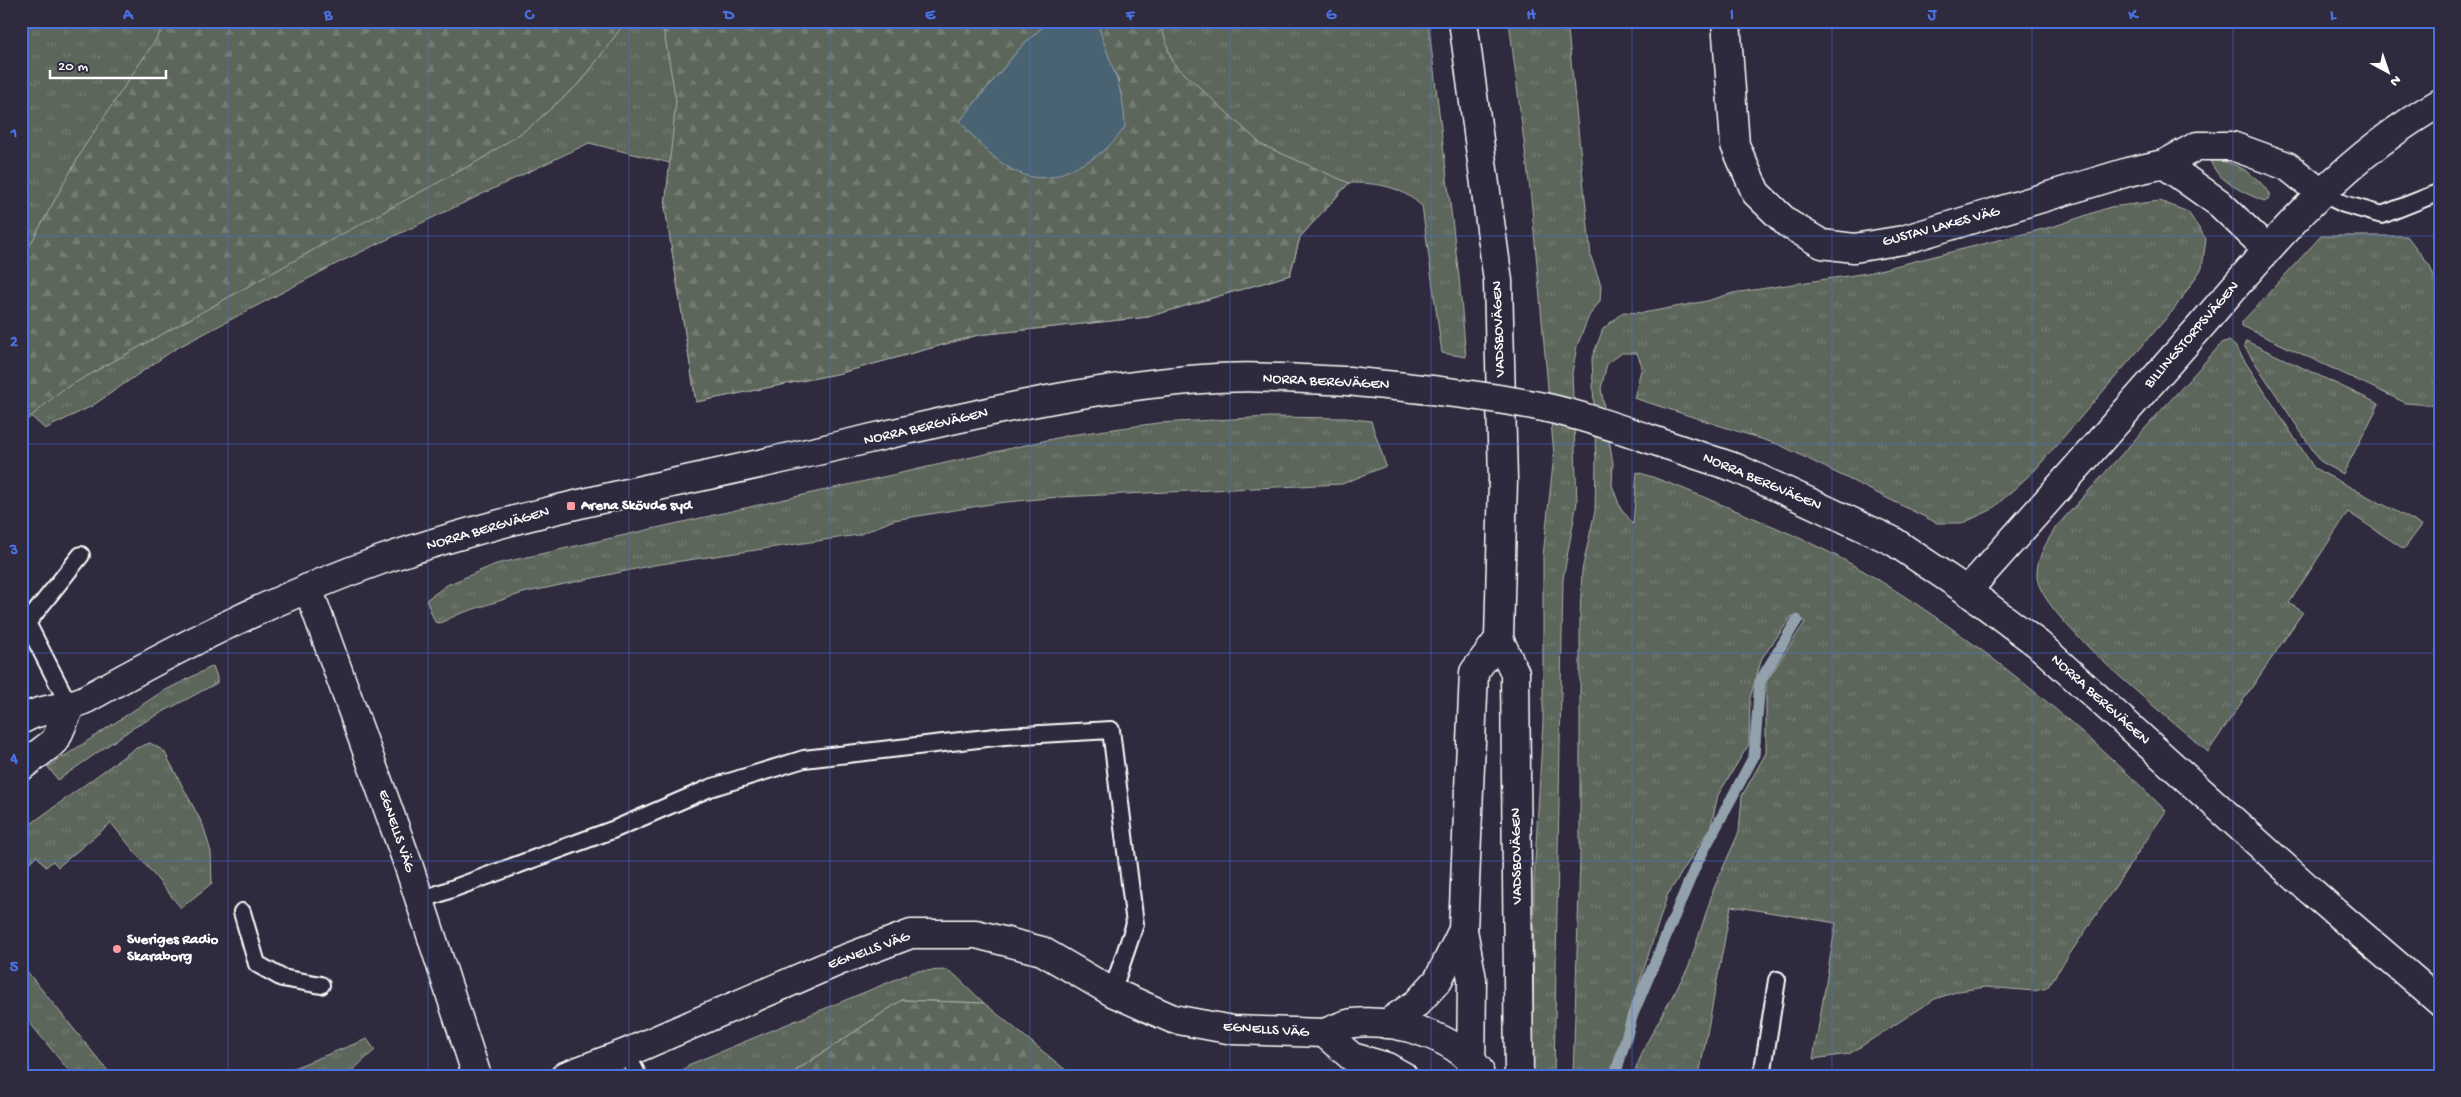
<svg xmlns="http://www.w3.org/2000/svg" width="2461" height="1097" viewBox="0 0 2461 1097" font-family="'Gochi Hand',sans-serif">
<style>
.grass{fill:url(#grass-tufts);stroke:#aeb2ac}
.forest{fill:url(#forest-firs);stroke:#aeb2ac}
.water{fill:#4a6373;stroke:#92a1ab}
.lines{fill:none;stroke-linecap:round;stroke-linejoin:round}
.stream{stroke:#92a1ab;stroke-width:11}
.service-casing{stroke:#fff;stroke-width:20}
.minor-casing{stroke:#fff;stroke-width:31}
.tertiary-casing{stroke:#fff;stroke-width:31}
.secondary-casing{stroke:#fff;stroke-width:31}
.service{stroke:#2f2a3d;stroke-width:16}
.minor{stroke:#2f2a3d;stroke-width:28}
.tertiary{stroke:#2f2a3d;stroke-width:28}
.secondary{stroke:#2f2a3d;stroke-width:28}
.tertiary-bridge-casing{stroke:#fff;stroke-width:31;stroke-linecap:butt}
.tertiary-bridge{stroke:#2f2a3d;stroke-width:28}
.grid{fill:none;stroke:#4a71e0;stroke-width:1;stroke-opacity:0.55}
.poi-dot{fill:#ff9aa2;stroke:#2f2a3d;stroke-width:2}
.labels{text-anchor:middle;dominant-baseline:central;stroke-width:4;stroke-linejoin:round;paint-order:stroke}
.street-label{font-size:15px;fill:#fff;stroke:#2f2a3d}
.poi-label{font-size:15px;font-weight:bold;fill:#fff;stroke:#2f2a3d;text-anchor:start}
.neatline{fill:none;stroke:#4a71e0;stroke-width:2}
.grid-label{font-size:16px;text-anchor:middle;font-weight:bold;fill:#4a71e0}
</style>
<defs>
<pattern id="grass-tufts" width="24" height="20" patternUnits="userSpaceOnUse" patternTransform="scale(1.25)"><rect width="24" height="20" fill="#5c665a"/><path d="M3 7l-1-3M5 7V3M7 7l1-3M15 17l-1-3M17 17v-4M19 17l1-3" fill="none" stroke="#747d73"/></pattern>
<pattern id="forest-firs" width="22" height="20" patternUnits="userSpaceOnUse" patternTransform="scale(1.25)"><rect width="22" height="20" fill="#5c665a"/><path d="M5 1l3.5 6h-7zM16 11l3.5 6h-7z" fill="#747d73"/></pattern>
</defs>
<rect width="100%" height="100%" fill="#2f2a3d"/>
<filter id="ink" filterUnits="userSpaceOnUse"><feTurbulence type="fractalNoise" baseFrequency=".02" numOctaves="2"/><feDisplacementMap in="SourceGraphic" scale="10" xChannelSelector="R" yChannelSelector="G"/><feConvolveMatrix kernelMatrix="1 2 1 2 8 2 1 2 1" color-interpolation-filters="sRGB"/></filter>
<g filter="url(#ink)">
<g class="grass">
<path d="M21,21H1428L1459,277L1466,357L1442,353L1422,206C1399,186 1380,183 1349,183L1300,237L1290,275L1148,317L978,335L841,373L696,402L665,207L670,163L589,143L338,263L175,349L92,406L45,429L21,407Z"/>
<path d="M1509,21H1567L1591,257L1601,285L1600,301L1589,316L1577,346L1572,373L1577,502L1563,579L1554,1076H1533L1534,879L1543,722V556L1554,455L1531,198Z"/>
<path d="M2210,161C2233,159 2258,175 2270,195L2268,199L2264,201C2244,193 2219,182 2210,161Z"/>
<path d="M2160,201L2188,212L2206,239L2202,268L2175,308L2035,470L1991,510L1963,523H1937L1780,445L1634,398L1642,366L1637,353H1622L1607,364L1601,388L1613,464L1612,485L1620,507L1633,524L1637,472C1667,481 1696,494 1725,506C1771,525 1819,545 1862,570C1972,635 2076,721 2166,811L2047,988L2034,991L1986,987L1959,991L1935,999L1849,1054L1813,1059L1836,923L1731,906L1699,1076H1633L1645,1046L1689,966L1714,888L1739,832L1742,796L1766,753V682L1805,622L1792,616L1762,658L1750,698L1749,744L1718,795L1711,826L1667,896L1610,1076H1573L1580,860V616L1582,570L1595,511L1596,460L1592,358L1603,329L1623,312L1643,313L1707,301L1733,293L1867,273L2055,226L2110,207Z"/>
<path d="M2321,236H2407L2430,266L2440,294V406L2406,403L2242,326V322Z"/>
<path d="M2229,341L2235,346L2314,468L2422,525L2404,549L2348,512L2289,603L2303,612L2208,752C2174,722 2038,616 2037,576C2036,558 2047,542 2056,527L2223,342Z"/>
<path d="M2246,341L2379,404L2343,474L2320,461L2244,346Z"/>
<path d="M1270,417L1346,418L1371,421L1386,466L1342,484L1059,497L997,503L894,520L858,535L654,565L523,593L459,614L440,623L435,622L426,600L447,585L496,564L1070,435L1158,423Z"/>
<path d="M213,666L217,677V683L133,728L58,780L48,767L160,693Z"/>
<path d="M150,743L164,751L203,825L211,852L212,883L181,908L111,823L58,867L53,861L46,867L37,856L21,869V831L134,749Z"/>
<path d="M21,964L112,1076H73L21,1012Z"/>
<path d="M947,970L955,975L984,1003L902,1000L788,1076H679L688,1065L916,971Z"/>
<path d="M367,1039L375,1050L346,1076H273Z"/>
</g>
<g class="forest">
<path d="M168,21H626L582,81L530,127L480,160L333,239L62,390L21,425V255L31,243L84,147Z"/>
<path d="M662,21H1049L1019,49L960,121L1119,82L1105,52L1097,21H1160L1172,62L1262,145L1349,183L1300,237L1290,275L1148,317L978,335L841,373L696,402L665,207L676,101Z"/>
<path d="M902,1000L984,1003L1073,1076H788Z"/>
</g>
<path class="water" d="M1049,21H1097C1107,57 1125,89 1125,127C1112,146 1097,158 1076,167C1068,171 1059,175 1051,177C1013,184 981,146 960,121L1019,49Z"/>
<g class="lines">
<path class="stream" d="M1615,1076L1633,1014L1696,865L1754,756L1760,681L1797,620"/>
<defs>
<g id="service">
<path d="M2321,193L2344,204L2382,215L2440,192"/>
<path d="M21,616L27,623L70,707"/>
<path d="M27,623L81,555"/>
<path d="M419,901L615,829L710,788L804,759L1004,736L1111,730L1135,924L1112,992"/>
<path d="M242,912L257,964L282,978L321,985"/>
<path d="M626,1053L638,1076"/>
<path d="M1762,1076L1777,980"/>
</g>
<g id="minor">
<path d="M1726,21L1735,145L1756,193L1787,223L1822,244L1854,248L1903,240L2128,172L2164,164L2197,146H2232L2287,166L2321,193"/>
<path d="M2164,164L2219,203L2267,249"/>
<path d="M308,588L408,864L477,1076"/>
<path d="M1967,591C2043,506 2118,421 2193,335C2267,250 2339,159 2440,103"/>
<path d="M565,1076L626,1053L839,961L911,934H976L1042,951L1112,992L1173,1019L1233,1030L1324,1033"/>
</g>
<g id="tertiary">
<path d="M1667,445L1736,468L1893,541L1967,591L2038,644L2311,891L2440,1002"/>
<path d="M21,720C41,707 64,710 86,699C181,646 279,596 381,560C517,513 659,487 799,455C932,425 1066,389 1202,379C1250,375 1299,379 1348,381"/>
<path d="M21,767L55,741L70,707"/>
</g>
<g id="secondary">
<path d="M1463,21L1498,281L1503,480L1499,639L1515,673L1519,1076"/>
<path d="M1386,1024L1417,1003L1438,980L1463,930"/>
<path d="M1324,1033C1333,1030 1344,1024 1353,1023C1395,1019 1454,1035 1479,1070"/>
<path d="M1324,1033L1352,1057L1387,1067L1403,1076"/>
<path d="M1471,1076L1472,979L1463,930L1474,672L1499,639"/>
</g>
</defs>
<use href="#service" class="service-casing"/>
<use href="#minor" class="minor-casing"/>
<use href="#tertiary" class="tertiary-casing"/>
<use href="#secondary" class="secondary-casing"/>
<use href="#service" class="service"/>
<use href="#minor" class="minor"/>
<use href="#tertiary" class="tertiary"/>
<use href="#secondary" class="secondary"/>
<defs>
<path id="tertiary-bridge" d="M1348,381C1413,388 1479,394 1543,407C1585,416 1626,431 1667,445"/>
</defs>
<use href="#tertiary-bridge" class="tertiary-bridge-casing"/>
<use href="#tertiary-bridge" class="tertiary-bridge"/>
</g>
</g>
<path class="grid" d="M228,21V1076M428,21V1076M629,21V1076M830,21V1076M1030,21V1076M1230,21V1076M1431,21V1076M1632,21V1076M1832,21V1076M2032,21V1076M2233,21V1076M21,236H2440M21,444H2440M21,653H2440M21,861H2440"/>
<g class="poi-dot">
<rect x="566" y="501" width="10" height="10" rx="2.5"/>
<circle cx="117" cy="949" r="5"/>
</g>
<g class="labels">
<g class="street-label">
<text transform="translate(1941 227) rotate(-15)">GUSTAV LAKES VÄG</text>
<text transform="translate(1499 329) rotate(-92)">VADSBOVÄGEN</text>
<text transform="translate(2192 335) rotate(-49)">BILLINGSTORPSVÄGEN</text>
<text transform="translate(1326 382) rotate(3)">NORRA BERGVÄGEN</text>
<text transform="translate(926 427) rotate(-13)">NORRA BERGVÄGEN</text>
<text transform="translate(1762 482) rotate(23)">NORRA BERGVÄGEN</text>
<text transform="translate(488 529) rotate(-16)">NORRA BERGVÄGEN</text>
<text transform="translate(2100 700) rotate(42)">NORRA BERGVÄGEN</text>
<text transform="translate(396 831) rotate(71)">EGNELLS VÄG</text>
<text transform="translate(1517 856) rotate(-91)">VADSBOVÄGEN</text>
<text transform="translate(869 951) rotate(-20)">EGNELLS VÄG</text>
<text transform="translate(1266 1030) rotate(4)">EGNELLS VÄG</text>
</g>
<g class="poi-label">
<text x="581" y="506">Arena Skövde syd</text>
<text x="127" y="940">Sveriges Radio<tspan x="127" dy="17">Skaraborg</tspan></text>
</g>
</g>
<rect width="2461" height="1097" fill="none" stroke="#2f2a3d" stroke-width="55"/>
<g transform="translate(2388 72) rotate(140)" stroke="#2f2a3d" stroke-width="4" paint-order="stroke">
<path d="M0-4L9 19L0 12L-9 19Z" fill="#ffffff"/>
<text y="-8" font-size="14" font-weight="bold" text-anchor="middle" fill="#ffffff">N</text>
</g>
<path d="M50 70v8h116v-8" fill="none" stroke="#ffffff" stroke-width="2.5"/>
<text x="58" y="70" font-size="15" fill="#ffffff" stroke="#2f2a3d" stroke-width="4" paint-order="stroke">20 m</text>
<rect x="28" y="28" width="2406" height="1042" class="neatline"/>
<g class="grid-label">
<text x="128" y="19">A</text>
<text x="328" y="19">B</text>
<text x="529" y="19">C</text>
<text x="729" y="19">D</text>
<text x="930" y="19">E</text>
<text x="1130" y="19">F</text>
<text x="1331" y="19">G</text>
<text x="1531" y="19">H</text>
<text x="1732" y="19">I</text>
<text x="1932" y="19">J</text>
<text x="2133" y="19">K</text>
<text x="2333" y="19">L</text>
<text x="14" y="137">1</text>
<text x="14" y="346">2</text>
<text x="14" y="554">3</text>
<text x="14" y="763">4</text>
<text x="14" y="971">5</text>
</g>
</svg>
